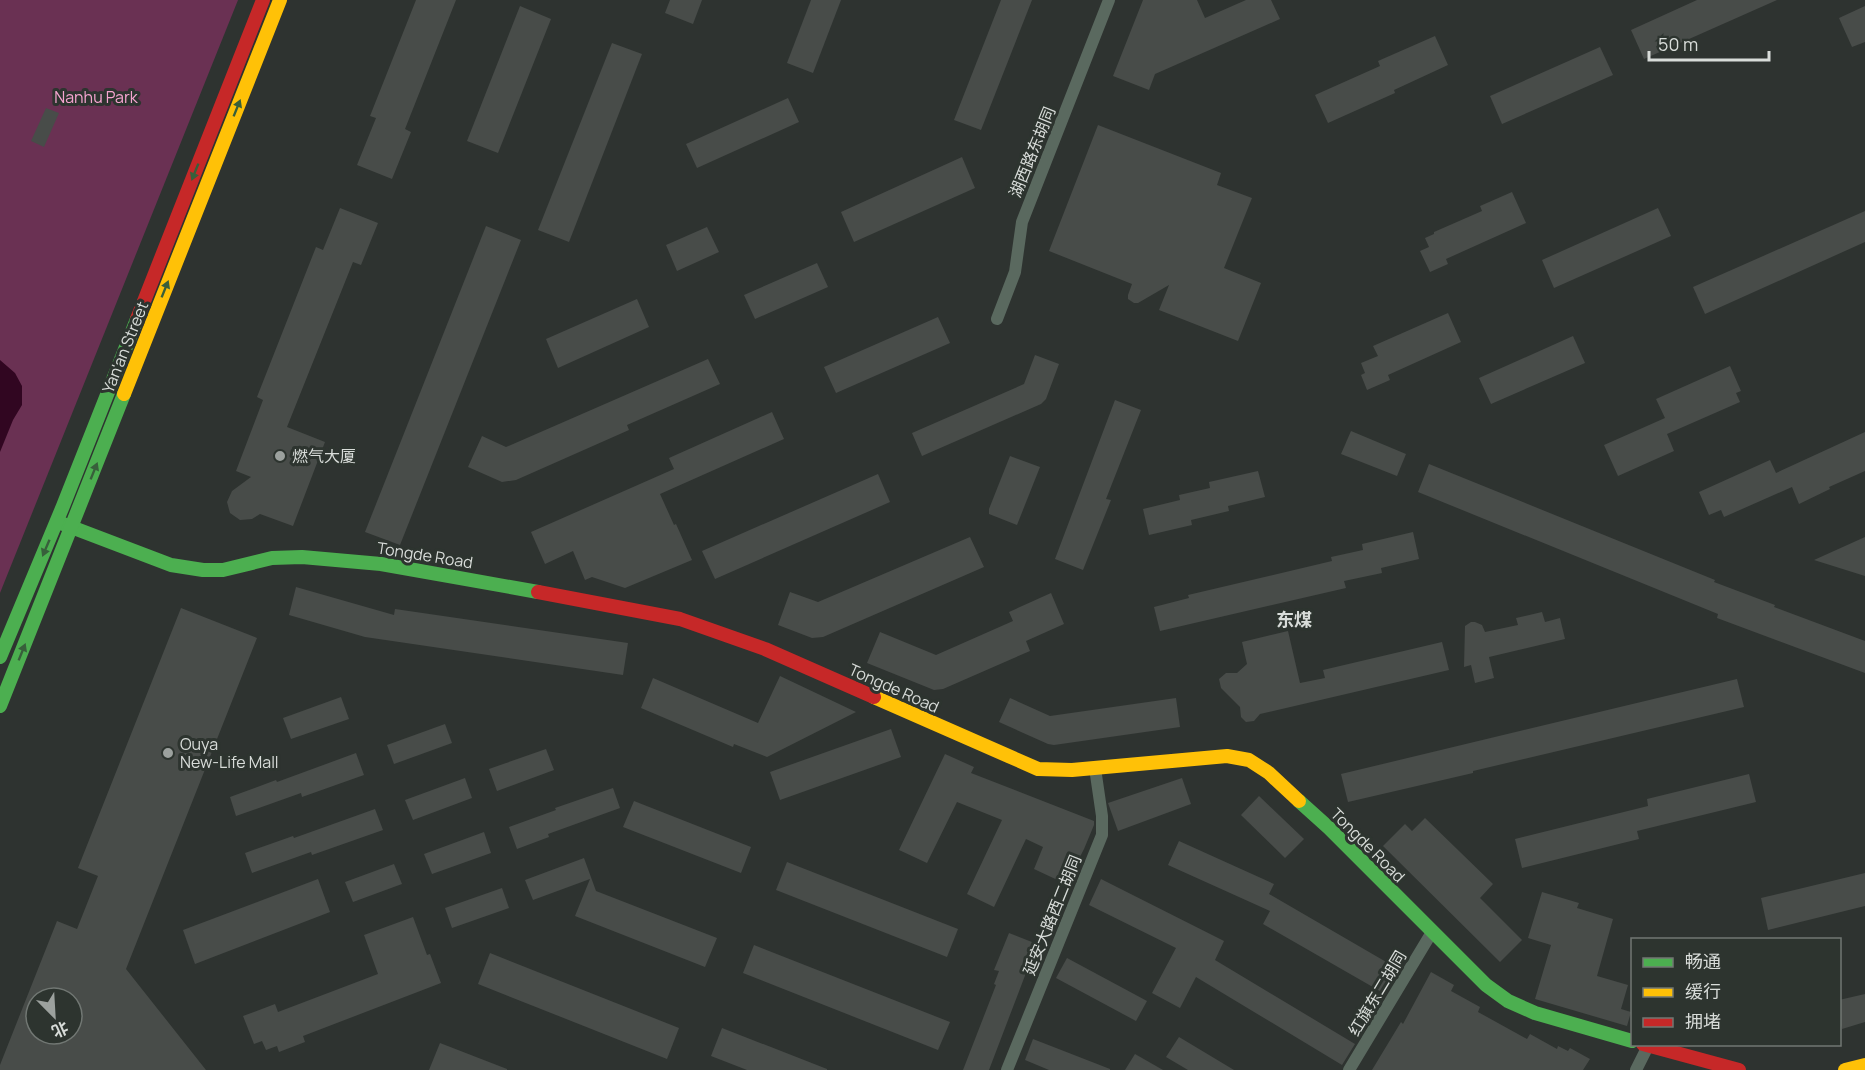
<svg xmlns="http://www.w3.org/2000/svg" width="1865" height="1070" font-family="Manrope,'Noto Sans SC',sans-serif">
  <rect width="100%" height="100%" fill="#2e3330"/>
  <polygon fill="#6a3153" points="0,0 238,0 0,593"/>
  <polygon fill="#310621" points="0,360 15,373 22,386 22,405 13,420 0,452"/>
  <g fill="#484c49" fill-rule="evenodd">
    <polygon points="416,0 456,0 405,129 411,132 392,179 357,165 376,118 370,116"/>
    <polygon points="670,0 702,0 693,24 665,13"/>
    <polygon points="811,0 841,0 813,73 787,63"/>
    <polygon points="1001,0 1032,0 981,130 954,120"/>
    <polygon points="1143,0 1197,0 1205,18 1246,0 1271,0 1280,19 1155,74 1149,90 1113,76"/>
    <polygon points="1697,0 1777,0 1644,59 1631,30"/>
    <polygon points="520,6 551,19 498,153 467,141"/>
    <polygon points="1865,6 1865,42 1852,47 1839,18"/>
    <polygon points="1435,36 1448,65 1394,90 1395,93 1328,123 1315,95 1380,66 1378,61"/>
    <polygon points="612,43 642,54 569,242 538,230"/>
    <polygon points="1600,47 1613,75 1502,124 1490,96"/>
    <polygon points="788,98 799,122 697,168 686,144"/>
    <polygon points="46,108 59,113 44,147 31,141"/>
    <polygon points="1098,125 1221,173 1217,185 1252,198 1224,268 1261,283 1238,341 1159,310 1169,285 1138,303 1134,303 1128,299 1128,295 1132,284 1049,251"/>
    <polygon points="962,157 975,188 854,242 841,212"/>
    <polygon points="1512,192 1526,223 1446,259 1448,264 1430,272 1420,251 1429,247 1425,238 1434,234 1434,232 1482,211 1480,206"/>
    <polygon points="340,208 378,223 361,265 353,262 287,427 325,442 293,526 260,514 252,519 240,520 230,513 227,502 232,491 251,477 236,471 263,400 257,397 316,247 323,250"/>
    <polygon points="1658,208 1671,236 1554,288 1542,260"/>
    <polygon points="1865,211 1865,242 1705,314 1693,287"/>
    <polygon points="486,226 521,240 400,545 365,532"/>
    <polygon points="707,227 719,252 677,271 666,245"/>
    <polygon points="817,263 828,287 755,319 744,295"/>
    <polygon points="637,299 649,327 558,368 546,339"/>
    <polygon points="1448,313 1461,342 1388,375 1390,380 1367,390 1361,375 1365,373 1361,363 1378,356 1373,346"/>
    <polygon points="938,317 950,343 836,393 824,367"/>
    <polygon points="1573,336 1585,363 1491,404 1479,378"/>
    <polygon points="1035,355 1059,364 1046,399 1041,404 922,456 912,433 1024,384"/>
    <polygon points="708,359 720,384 627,425 629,430 516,480 502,482 468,467 482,436 506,447"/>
    <polygon points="1730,366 1741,391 1736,393 1740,402 1667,434 1674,451 1618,476 1604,445 1665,418 1656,399"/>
    <polygon points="1115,400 1141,410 1106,499 1111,500 1083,570 1055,559"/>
    <polygon points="772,412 784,439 660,494 674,525 676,524 692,560 625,588 592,577 585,580 573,551 545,564 531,532 674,469 669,458"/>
    <polygon points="1351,431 1406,454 1397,476 1341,454"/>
    <polygon points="1865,432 1865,471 1829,487 1830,489 1799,504 1792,487 1724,517 1721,510 1709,515 1699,492 1770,460 1776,473"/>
    <polygon points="1010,456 1040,467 1017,525 989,514 989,509"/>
    <polygon points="1429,464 1715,580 1714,582 1775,605 1774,607 1865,641 1865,673 1717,618 1718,614 1418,492"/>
    <polygon points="1258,471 1265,497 1228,506 1229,511 1191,520 1192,525 1149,535 1143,509 1180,500 1179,495 1210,488 1209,482"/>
    <polygon points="878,474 890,502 715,579 702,551"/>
    <polygon points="1413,532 1419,559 1381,568 1382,573 1344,581 1346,588 1160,631 1154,607 1189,598 1188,595 1332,561 1331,557 1363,550 1362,544"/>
    <polygon points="970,537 984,567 823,637 812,638 778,625 790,592 818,602"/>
    <polygon points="1865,537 1865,576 1814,560"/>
    <polygon points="296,587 394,615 395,609 628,643 623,675 365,637 289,615"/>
    <polygon points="1051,593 1064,624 1026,641 1030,651 943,689 934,690 867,663 880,632 936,655 1013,621 1009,612"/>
    <path d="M181,608L257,638L126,969L206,1070H0V1065L57,921L77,929L98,876L78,868ZM36,998H72V1034H36Z"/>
    <polygon points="1542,612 1545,622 1560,618 1565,639 1489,657 1494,678 1475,683 1471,665 1464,667 1465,626 1471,622 1475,622 1482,625 1485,632 1518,625 1516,618"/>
    <polygon points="1288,631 1300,683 1325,678 1323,670 1442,642 1449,670 1260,714 1254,721 1246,722 1241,717 1240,707 1221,688 1219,679 1226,673 1237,673 1247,664 1242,642"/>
    <polygon points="780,676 856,712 767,757 734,744 733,747 641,708 653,678 758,723"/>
    <polygon points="1737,679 1744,707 1473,771 1473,773 1348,802 1341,774"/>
    <polygon points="341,697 349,719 291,739 283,718"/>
    <polygon points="1010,698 1050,716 1176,698 1180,727 1054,745 1048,744 999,722"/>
    <polygon points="445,724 452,743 394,764 387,745"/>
    <polygon points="891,729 901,757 780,800 770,772"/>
    <polygon points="546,749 554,770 497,791 489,769"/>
    <polygon points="356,753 364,775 302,797 301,793 236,816 230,797 276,780 277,782"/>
    <polygon points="945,754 974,767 971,773 1094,821 1094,825 1084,849 1066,884 1034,869 1043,847 1026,839 994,907 967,894 1002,820 957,802 927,863 899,850"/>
    <polygon points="1749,774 1756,802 1637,831 1639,839 1522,868 1515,839 1648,806 1647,799"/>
    <polygon points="465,778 472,798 413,820 405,800"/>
    <polygon points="1182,778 1191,804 1118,831 1108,803"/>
    <polygon points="613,788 620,808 548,834 549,837 517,849 509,827 556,810 555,808"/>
    <polygon points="1259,796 1304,839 1285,858 1241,815"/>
    <polygon points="634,801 751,847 741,873 623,827"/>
    <polygon points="375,809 383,830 312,855 311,852 252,873 245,853 293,836 294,838"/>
    <polygon points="1425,818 1493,884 1480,898 1522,940 1500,962 1383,846 1405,824 1412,831"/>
    <polygon points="484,832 491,853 432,874 424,854"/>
    <polygon points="1179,841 1274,884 1269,894 1400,970 1385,994 1263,924 1270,911 1168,865"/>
    <polygon points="584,858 596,891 717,938 705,967 575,916 590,879 533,900 525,880"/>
    <polygon points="787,862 958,929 947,957 776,890"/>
    <polygon points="394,864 402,884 353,902 345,882"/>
    <polygon points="1865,873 1865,906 1768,930 1761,898"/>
    <polygon points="318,879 330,912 195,964 183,930"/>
    <polygon points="1101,879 1224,941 1215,960 1355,1044 1342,1065 1196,977 1180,1008 1152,993 1176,948 1089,905"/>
    <polygon points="502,888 509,908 452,928 445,908"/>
    <polygon points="1542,892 1579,903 1577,908 1613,919 1597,976 1628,985 1621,1009 1631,1012 1627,1026 1535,999 1551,945 1528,938"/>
    <polygon points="413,917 427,955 430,954 441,983 303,1036 305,1042 279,1052 277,1046 266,1050 262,1041 254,1044 243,1016 275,1004 278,1012 378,974 364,935"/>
    <polygon points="1009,933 1037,944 989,1070 963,1070 996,985 994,984 999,971 994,970"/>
    <polygon points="754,945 950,1022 938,1050 743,973"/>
    <polygon points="490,953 679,1028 667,1059 478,984"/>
    <polygon points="1067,958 1147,1001 1136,1021 1056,978"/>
    <polygon points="1431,972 1454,985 1451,991 1480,1007 1478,1012 1527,1039 1530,1034 1557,1049 1558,1046 1568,1051 1570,1048 1590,1059 1583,1070 1372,1070 1401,1022 1403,1024"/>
    <polygon points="1865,994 1865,1022 1842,1029 1839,1017 1839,1000"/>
    <polygon points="722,1028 827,1069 827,1070 747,1070 711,1056"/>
    <polygon points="1179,1037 1234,1070 1188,1070 1166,1057"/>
    <polygon points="1033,1039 1110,1069 1110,1070 1049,1070 1025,1060"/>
    <polygon points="440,1043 507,1069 507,1070 429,1070"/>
    <polygon points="1135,1054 1163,1070 1125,1070"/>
  </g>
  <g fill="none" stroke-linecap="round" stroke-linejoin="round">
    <g stroke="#5a695f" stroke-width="12">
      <polyline points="997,319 1015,272 1022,222 1109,0"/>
      <polyline points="1007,1070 1102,835 1102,816 1095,768"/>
      <polyline points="1349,1070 1432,932"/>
      <polyline points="1636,1070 1648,1046"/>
    </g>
    <g stroke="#4caf50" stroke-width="14">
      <polyline points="58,522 171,565 203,570 223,570 272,558 302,557 381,564 538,592"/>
      <polyline points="0,657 63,506 137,319"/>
      <polyline points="0,706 124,394"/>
      <polyline points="1299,801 1329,828 1486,985 1508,1001 1535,1013 1632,1041"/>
    </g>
    <g stroke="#ffc107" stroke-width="14">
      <polyline points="124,394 280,0"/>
      <polyline points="874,697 1038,769 1072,770 1227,756 1249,760 1269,773 1299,801"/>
      <polyline points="1845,1070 1865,1065"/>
    </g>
    <g stroke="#c62828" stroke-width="14">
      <polyline points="137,319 263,0"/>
      <polyline points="538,592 680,619 765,649 874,697"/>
      <polyline points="1643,1044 1739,1070"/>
    </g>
  </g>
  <defs><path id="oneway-solid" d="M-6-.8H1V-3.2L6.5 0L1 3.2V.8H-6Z" transform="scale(1.5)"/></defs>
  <g fill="#385f3b">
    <use href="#oneway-solid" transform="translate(237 108) rotate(-68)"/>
    <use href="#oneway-solid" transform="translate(195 172) rotate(112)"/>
    <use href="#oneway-solid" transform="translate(165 289) rotate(-68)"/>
    <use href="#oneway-solid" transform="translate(94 471) rotate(-68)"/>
    <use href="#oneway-solid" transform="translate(46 548) rotate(113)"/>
    <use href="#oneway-solid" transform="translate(22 652) rotate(-68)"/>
  </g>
  <g fill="#9ca19e" stroke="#2d342f" stroke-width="2">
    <circle cx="280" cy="456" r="6"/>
    <circle cx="168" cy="753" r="6"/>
  </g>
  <g text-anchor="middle" stroke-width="6" stroke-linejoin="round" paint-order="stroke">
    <g font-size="16" fill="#f6a4d0" stroke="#2d342f">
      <text x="96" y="103">Nanhu Park</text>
    </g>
    <g font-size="16" fill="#d8dcd9" stroke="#2d342f">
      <text transform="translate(1032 152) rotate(-68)" y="6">湖西路东胡同</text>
      <text transform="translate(125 347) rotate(-68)" y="6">Yan'an Street</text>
      <text transform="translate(425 555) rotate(9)" y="6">Tongde Road</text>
      <text transform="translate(894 688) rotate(24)" y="6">Tongde Road</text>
      <text transform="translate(1368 845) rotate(45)" y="6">Tongde Road</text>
      <text transform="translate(1052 915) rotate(-68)" y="6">延安大路西二胡同</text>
      <text transform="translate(1377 993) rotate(-59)" y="6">红旗东二胡同</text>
    </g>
    <g font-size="16" fill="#d8dcd9" stroke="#2d342f" text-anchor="start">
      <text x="292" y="462">燃气大厦</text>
      <text x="180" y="750">Ouya<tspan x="180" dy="18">New-Life Mall</tspan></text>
    </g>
    <g font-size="18" font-weight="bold" fill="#d8dcd9" stroke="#2d342f">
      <text x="1294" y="626">东煤</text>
    </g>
  </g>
  <rect x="1631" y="938" width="210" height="108" fill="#2d342f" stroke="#717773" stroke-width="1.5"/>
  <rect x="1643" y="958" width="30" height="9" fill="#4caf50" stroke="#717773" stroke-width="1.5"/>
  <text x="1685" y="968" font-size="18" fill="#d8dcd9">畅通</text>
  <rect x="1643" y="988" width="30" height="9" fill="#ffc107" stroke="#717773" stroke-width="1.5"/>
  <text x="1685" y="998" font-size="18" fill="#d8dcd9">缓行</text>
  <rect x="1643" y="1018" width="30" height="9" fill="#c62828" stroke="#717773" stroke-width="1.5"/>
  <text x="1685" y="1028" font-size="18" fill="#d8dcd9">拥堵</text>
  <g transform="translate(54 1016) rotate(156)"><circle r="28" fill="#2d342f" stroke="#717773" stroke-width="1.5"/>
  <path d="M0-4.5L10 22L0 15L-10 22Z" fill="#9ca19e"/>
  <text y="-9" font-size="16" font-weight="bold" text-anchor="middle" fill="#d8dcd9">北</text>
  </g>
  <path d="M1649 51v9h120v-9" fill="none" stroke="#d8dcd9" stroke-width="3"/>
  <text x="1658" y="51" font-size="18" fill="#d8dcd9" stroke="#2d342f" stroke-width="4.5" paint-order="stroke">50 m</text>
</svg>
